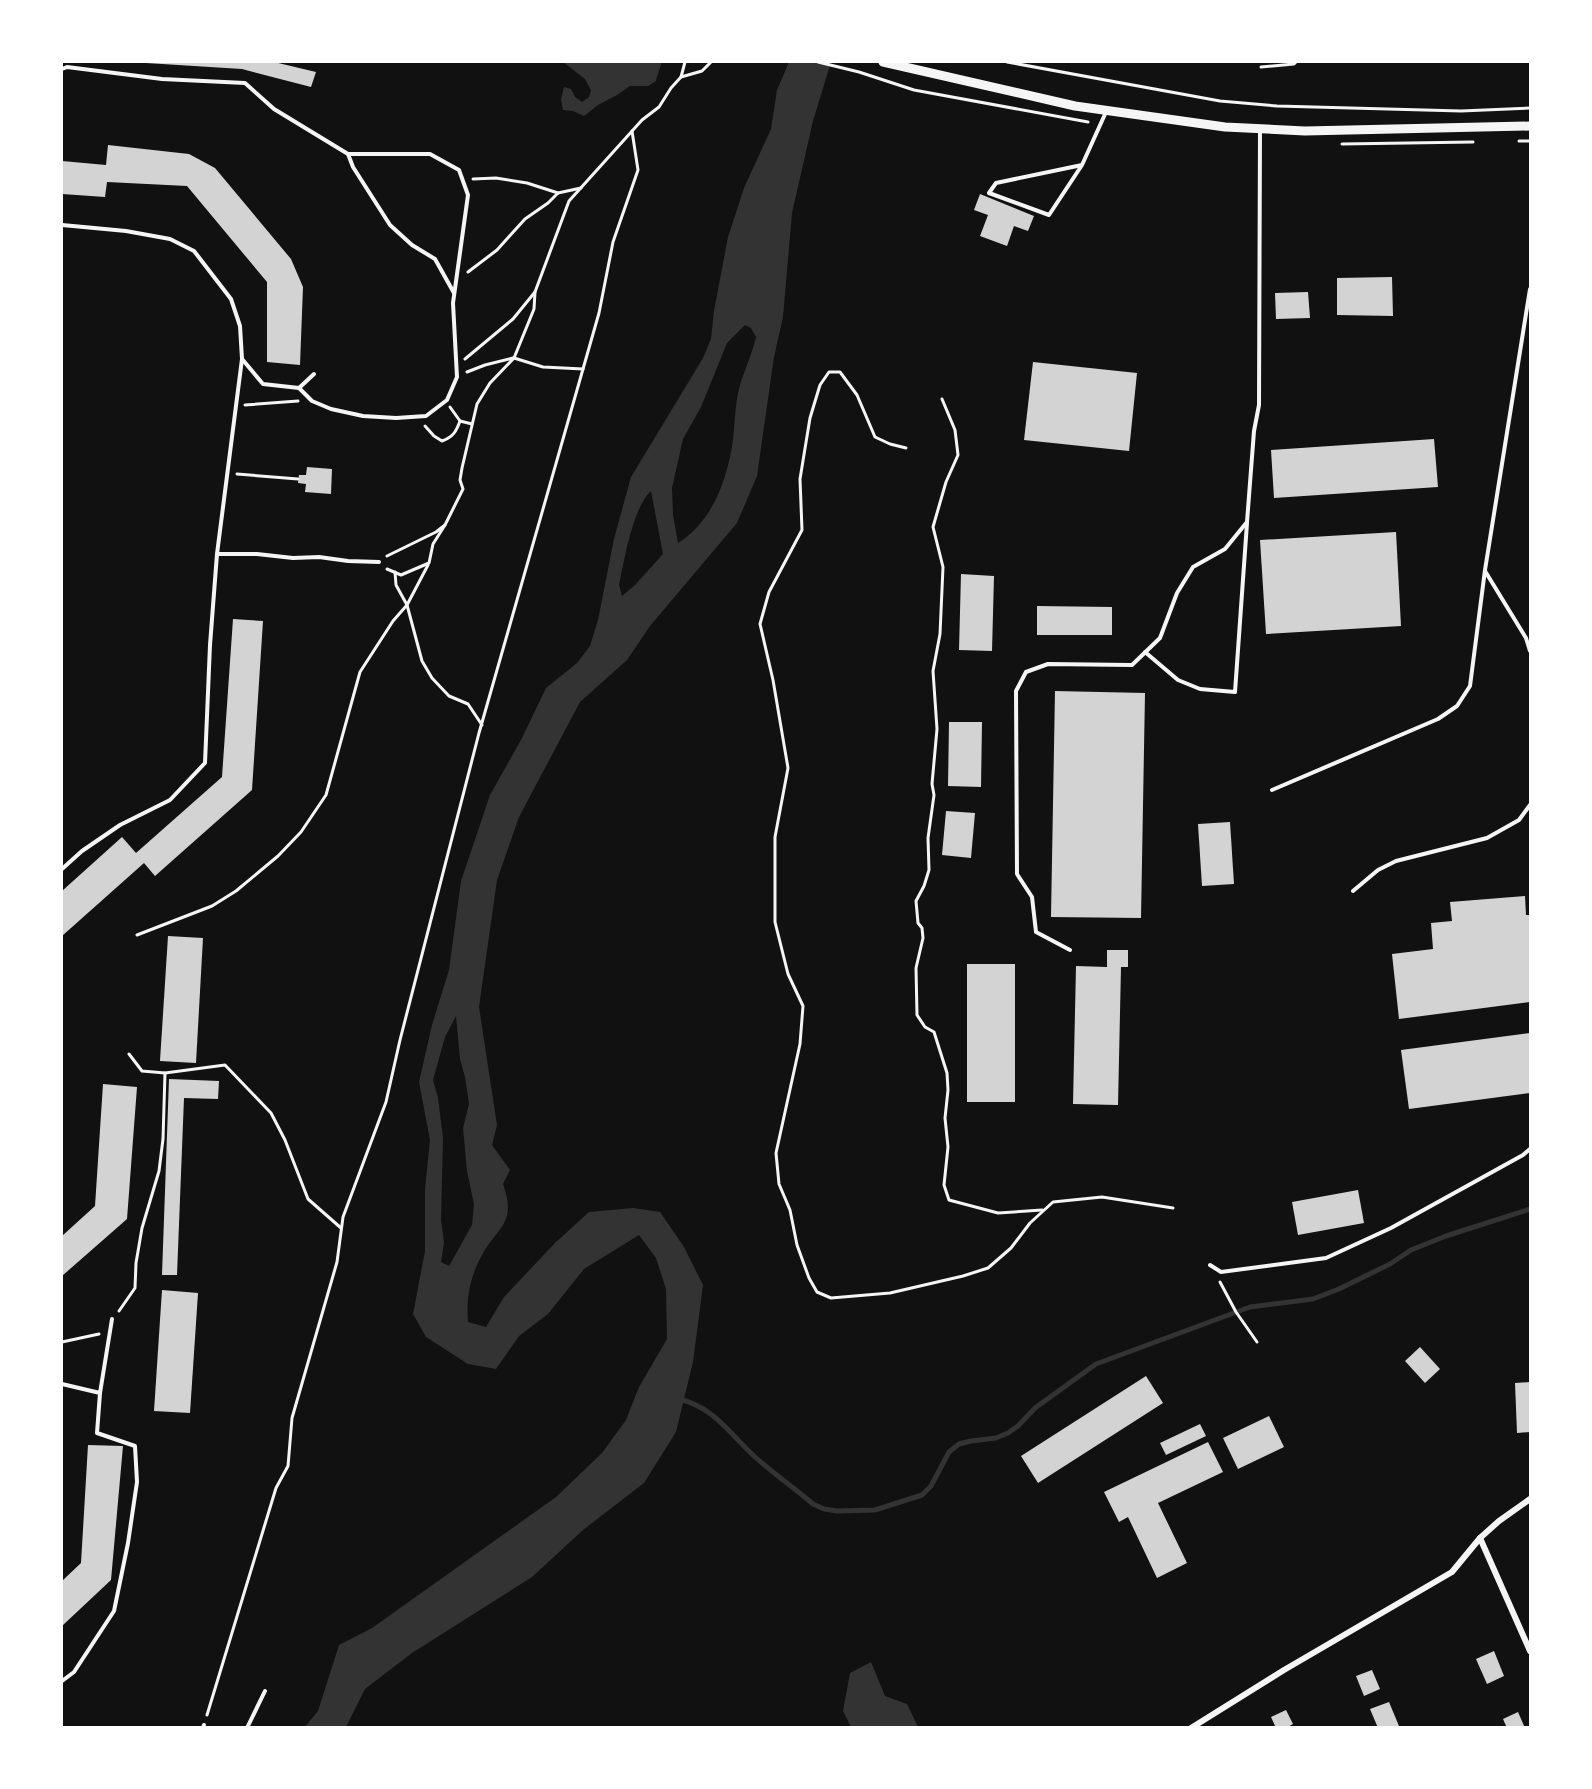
<svg xmlns="http://www.w3.org/2000/svg" width="1592" height="1789" font-family="'Nunito Sans',sans-serif">
  <rect width="100%" height="100%" fill="#111"/>
  <g fill="#333" fill-rule="evenodd">
    <path d="M563,62H661C661,68 657,74 656,81L648,86H630L617,95L598,105L584,116L573,111L563,110L561,99L564,87L571,89L575,97L582,102L589,97L591,90L585,79Z"/>
    <path d="M789,62H831L813,121L792,213L783,317L774,357L757,476L737,523L650,626L627,660L580,702L519,817L497,880L479,1007L497,1125L492,1145L510,1170L503,1184C517,1224 498,1226 482,1255C470,1277 466,1298 468,1322L486,1327L504,1297L555,1243L589,1212L633,1208L660,1212L684,1247L703,1285L693,1362L676,1432L644,1483L583,1530L532,1577L412,1653L365,1689L346,1727L304,1728L318,1711L339,1645L372,1628L556,1497L602,1453L626,1420L639,1387L667,1339L666,1289L656,1258L639,1235L584,1269L548,1314L519,1336L496,1369L468,1364L426,1337L413,1314L425,1251V1189L430,1140L419,1082L432,1025L449,970L461,881L490,795L521,740L546,688L577,663L590,646L598,620L614,539L631,477L703,358L711,339L714,311L728,237L744,188L771,129L777,90ZM745,325L751,328L756,337C752,354 745,369 740,385C735,403 735,422 733,440C727,480 713,521 678,543L673,515L672,488L683,439L701,407L727,343ZM651,491L663,554L635,585L622,596L619,585C624,561 633,507 651,491ZM456,1016L460,1059L465,1077L469,1104L463,1128L467,1171L474,1204L472,1225L449,1266L441,1262L444,1242L441,1220L443,1138L438,1098L433,1080L445,1037Z"/>
    <polygon points="871,1662 885,1696 907,1704 918,1727 851,1727 843,1711 850,1673"/>
  </g>
  <g fill="none" stroke-linecap="round" stroke-linejoin="round">
    <path stroke="#333" stroke-width="5" d="M678,1399C713,1406 730,1434 755,1457C773,1473 794,1488 813,1504L824,1509L837,1511L875,1510L922,1495L931,1486L949,1452L959,1444L971,1441L996,1438L1008,1433L1018,1426L1035,1408L1096,1364L1250,1307L1313,1299L1339,1289L1390,1264L1411,1250L1446,1236L1530,1209"/>
  </g>
  <g fill="#d3d3d3">
    <polygon points="146,62 274,62 316,72 311,87 242,69 146,63"/>
    <polygon points="108,145 189,154 215,168 291,259 303,287 300,365 267,362 267,282 187,186 107,182 105,197 62,194 62,161 106,165"/>
    <polygon points="980,194 1034,216 1028,231 1014,226 1007,246 980,236 988,215 974,210"/>
    <polygon points="1392,277 1393,316 1337,315 1337,278"/>
    <polygon points="1308,292 1310,318 1276,319 1275,293"/>
    <polygon points="1033,362 1137,373 1129,451 1024,440"/>
    <polygon points="1434,439 1438,487 1274,498 1271,450"/>
    <polygon points="307,467 332,469 331,494 305,492 306,484 298,483 299,475 306,475"/>
    <polygon points="1396,532 1401,626 1266,634 1260,540"/>
    <polygon points="961,574 994,576 992,651 959,650"/>
    <polygon points="1037,606 1112,607 1112,635 1037,635"/>
    <polygon points="233,619 263,621 252,790 155,876 144,863 62,936 62,891 122,837 136,853 222,777"/>
    <polygon points="1055,691 1145,693 1141,918 1051,917"/>
    <polygon points="949,722 982,722 981,787 948,786"/>
    <polygon points="946,811 975,813 971,858 942,855"/>
    <polygon points="1230,822 1234,884 1202,886 1198,824"/>
    <polygon points="1525,896 1526,915 1530,915 1530,948 1529,948 1530,1002 1399,1019 1392,954 1433,949 1431,923 1452,921 1450,902"/>
    <polygon points="168,936 203,938 196,1063 160,1061"/>
    <polygon points="1107,950 1128,950 1128,967 1121,967 1118,1105 1073,1104 1076,966 1107,967"/>
    <rect x="967" y="964" width="48" height="138"/>
    <polygon points="1530,1033 1530,1093 1409,1109 1401,1050"/>
    <polygon points="169,1079 219,1081 218,1099 184,1098 177,1275 162,1275"/>
    <polygon points="103,1084 137,1087 127,1219 62,1276 62,1236 95,1206"/>
    <polygon points="1358,1190 1364,1223 1298,1235 1292,1202"/>
    <polygon points="162,1290 198,1293 190,1413 154,1411"/>
    <polygon points="1420,1347 1440,1369 1425,1383 1405,1361"/>
    <polygon points="1146,1376 1163,1403 1038,1483 1021,1456"/>
    <polygon points="1530,1382 1530,1432 1517,1433 1515,1383"/>
    <polygon points="1269,1416 1284,1447 1238,1469 1223,1438"/>
    <polygon points="1200,1424 1206,1436 1166,1455 1160,1443"/>
    <polygon points="1208,1442 1223,1472 1158,1503 1187,1563 1157,1578 1128,1517 1119,1522 1104,1492"/>
    <polygon points="88,1445 123,1446 111,1580 62,1626 62,1581 81,1563"/>
    <polygon points="1494,1651 1504,1676 1487,1684 1476,1659"/>
    <polygon points="1372,1670 1380,1689 1364,1696 1356,1676"/>
    <polygon points="1389,1702 1399,1726 1378,1728 1370,1709"/>
    <polygon points="1286,1710 1293,1724 1286,1728 1276,1728 1271,1717"/>
    <polygon points="1518,1712 1525,1728 1507,1728 1503,1719"/>
  </g>
  <g fill="none" stroke-linecap="round" stroke-linejoin="round">
    <g stroke="#f5f5f5" stroke-width="3">
      <polyline points="818,62 859,72 914,90 1088,122"/>
      <polyline points="1007,62 1220,101 1277,106 1461,111 1530,108"/>
      <polyline points="1261,67 1294,64 1296,62"/>
      <polyline points="681,77 685,62"/>
      <polyline points="1519,141 1530,141"/>
      <polyline points="1342,144 1473,142"/>
      <polyline points="473,179 496,178 527,183 558,193 581,188"/>
      <polyline points="468,272 497,250 525,219 548,203 558,193"/>
      <polyline points="465,359 513,319 535,292 569,201 642,120 659,107 671,88 681,77 702,71 711,62"/>
      <polyline points="583,369 599,313 613,242 638,170 632,131"/>
      <polyline points="467,372 485,365 513,358"/>
      <polyline points="942,399 955,430 958,455 946,482 933,527 943,567 940,634 933,671 937,729 932,784 934,795 928,838 929,870 924,886 916,901 918,923 922,928 923,938 916,968 917,1015 925,1027 934,1032 947,1073 948,1090 945,1118 948,1147 944,1185 949,1200 998,1213 1042,1210"/>
      <polyline points="245,405 298,401"/>
      <polyline points="450,407 460,421 472,424"/>
      <path d="M425,426L434,436L442,441C453,437 456,432 460,421"/>
      <polyline points="906,448 890,444 875,437 857,395 840,372 829,372 820,385 810,418 800,479 802,530 769,592 760,624 773,680 788,768 775,837 775,922 788,974 803,1006 800,1044 776,1153 779,1184 790,1210 797,1245 809,1278 817,1292 831,1298 890,1293 963,1276 988,1268 1011,1248 1030,1223 1053,1202 1102,1197 1173,1208"/>
      <polyline points="237,474 298,479"/>
      <polyline points="387,556 436,532 445,525 463,489 460,480 462,468 477,404 490,383 514,358"/>
      <polyline points="428,565 407,605 422,661 432,678 449,696 468,704 482,725"/>
      <polyline points="387,569 401,575 429,563 433,544 445,525"/>
      <polyline points="137,935 212,906 236,891 278,856 301,832 326,795 360,672 393,621 407,605 396,585 395,572"/>
      <polyline points="129,1054 142,1071 165,1073 225,1065 271,1113 285,1140 308,1199 341,1228"/>
      <polyline points="1220,1282 1236,1312 1257,1342"/>
      <polyline points="119,1311 135,1288 136,1263 142,1228 159,1171 163,1139 165,1073"/>
      <polyline points="62,1342 99,1334"/>
      <polyline points="207,1715 276,1488 288,1466 292,1418 337,1262 343,1217 386,1102 400,1040 479,733 583,369 543,367 514,358 534,309 535,292"/>
    </g>
    <g stroke="#f5f5f5" stroke-width="4">
      <polyline points="62,69 67,67 162,79 245,83 274,109 348,154 430,154 459,170 468,195 453,303 457,377 447,400 426,416 396,418 363,416 331,409 312,401 299,388"/>
      <polyline points="348,154 353,167 390,225 412,245 435,259 454,293"/>
      <polyline points="1082,165 1049,215 989,193 996,183 1082,165 1106,112"/>
      <polyline points="62,225 126,231 170,239 194,251 231,299 240,326 242,359 263,384 299,388 314,374"/>
      <polyline points="217,554 257,554 293,558 319,557 348,561 379,562"/>
      <polyline points="1485,571 1526,638 1530,651"/>
      <polyline points="1145,652 1178,680 1200,689 1235,692 1247,523"/>
      <polyline points="1272,790 1438,719 1457,706 1470,686 1485,570 1530,289"/>
      <polyline points="62,869 82,851 120,825 170,800 205,763 210,645 217,554 242,359"/>
      <polyline points="1353,891 1378,870 1396,861 1487,838 1519,820 1530,805"/>
      <polyline points="1070,950 1036,932 1032,897 1017,874 1016,691 1026,672 1048,664 1132,665 1160,638 1177,593 1193,567 1225,549 1247,522 1254,431 1259,405 1260,129"/>
      <polyline points="1210,1265 1221,1272 1326,1258 1391,1228 1523,1155 1530,1149"/>
      <polyline points="62,1384 100,1393 112,1319"/>
      <polyline points="62,1681 74,1672 114,1611 128,1543 137,1482 135,1446 97,1433 100,1393"/>
      <polyline points="203,1728 204,1725"/>
      <polyline points="247,1728 265,1691"/>
    </g>
    <g stroke="#f5f5f5" stroke-width="6">
      <polyline points="1480,1538 1530,1651"/>
      <polyline points="1191,1728 1284,1670 1452,1572 1480,1538 1499,1521 1530,1499"/>
    </g>
    <polyline stroke="#f5f5f5" stroke-width="9" points="883,62 1075,106 1225,127 1305,131 1530,126"/>
  </g>
  <rect width="1592" height="1789" fill="none" stroke="#ffffff" stroke-width="126"/>
</svg>
